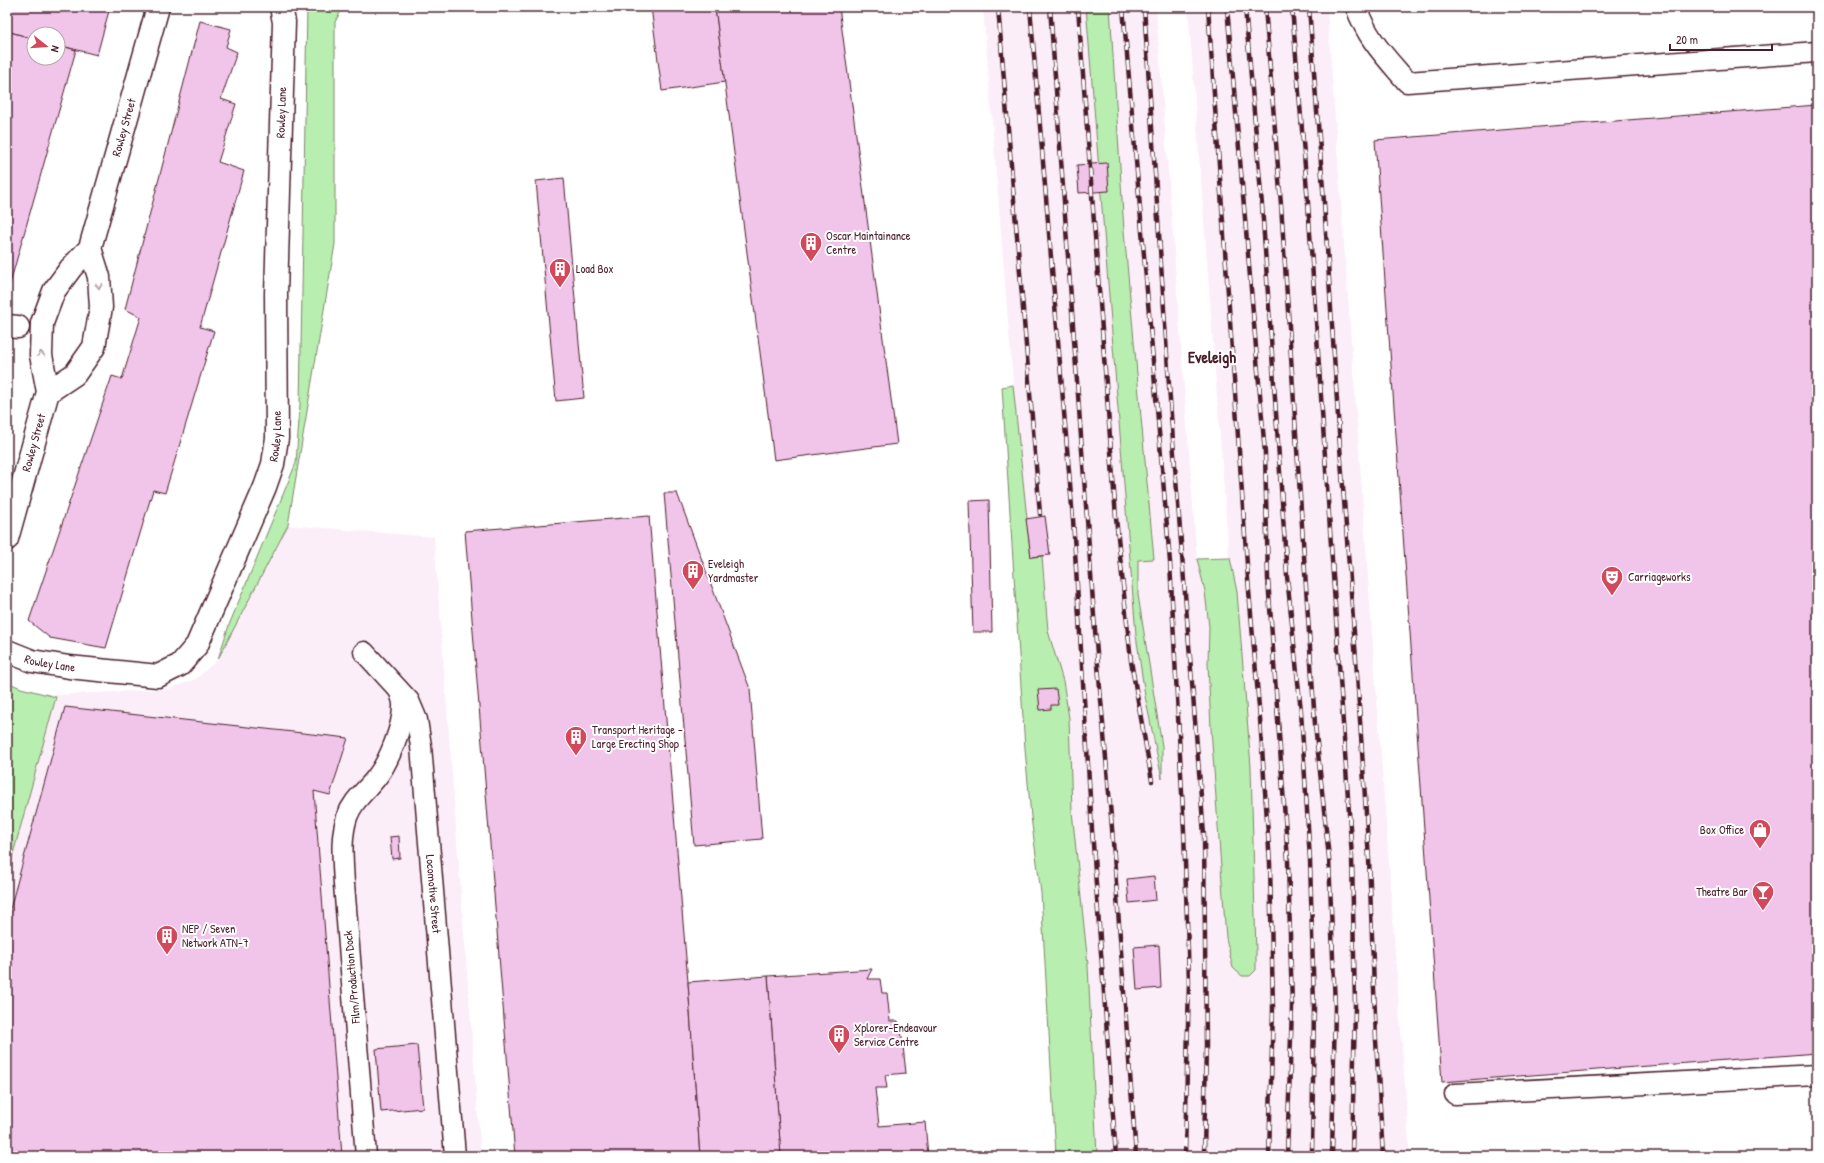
<svg xmlns="http://www.w3.org/2000/svg" width="1824" height="1163" font-family="'Patrick Hand',sans-serif">
  <rect width="100%" height="100%" fill="#fff"/>
  <filter id="ink" filterUnits="userSpaceOnUse"><feTurbulence type="fractalNoise" baseFrequency=".025" numOctaves="2"/><feDisplacementMap in="SourceGraphic" scale="8" xChannelSelector="R" yChannelSelector="G"/><feConvolveMatrix kernelMatrix="1 2 1 2 8 2 1 2 1" color-interpolation-filters="sRGB"/></filter>
  <g filter="url(#ink)">
    <g fill="#fbeef9">
      <polygon points="983,7 1156,7 1197,559 1205,591 1209,627 1208,664 1211,728 1226,938 1233,968 1242,976 1250,976 1252,833 1251,767 1237,592 1229,558 1188,7 1327,7 1410,1156 1097,1156 1088,965 1072,811 1069,718 1063,681 1048,631 1042,556 1031,557 1026,519 1011,358"/>
      <polygon points="288,525 434,537 481,1156 7,1156 7,694 57,695 168,689 196,679 218,659"/>
    </g>
    <g fill="#b8eeaf" stroke="#81866d">
      <polygon points="307,7 341,7 341,11 335,22 335,244 288,525 218,659 229,625 296,463 300,405"/>
      <polygon points="1086,7 1110,7 1124,231 1154,559 1138,560 1138,595 1162,746 1162,779 1145,696 1136,635"/>
      <polygon points="1013,385 1031,557 1042,556 1048,631 1063,681 1069,718 1072,811 1088,965 1097,1156 1056,1156 1041,893 1031,817 1025,749 1002,387"/>
      <polygon points="1230,558 1237,592 1251,767 1256,953 1256,970 1250,976 1242,976 1233,968 1226,938 1211,728 1208,664 1209,627 1205,591 1197,559"/>
      <polygon points="7,682 21,688 56,697 7,876"/>
    </g>
    <g fill="#f1c5ea" stroke="#4a1f2b">
      <polygon points="7,7 110,7 97,55 58,45 58,34 34,34 34,39 7,31"/>
      <polygon points="651,7 715,7 725,82 662,91"/>
      <polygon points="715,7 839,7 897,444 774,460"/>
      <polygon points="200,21 231,29 226,47 237,52 221,99 236,104 218,162 244,171 200,327 214,331 165,493 153,490 106,648 50,638 29,621 112,376 122,379 141,317 125,309"/>
      <polygon points="10,32 34,39 34,58 58,58 58,45 76,50 7,294 7,43"/>
      <polygon points="1817,105 1817,1053 1442,1082 1375,140"/>
      <polygon points="1107,163 1109,191 1079,193 1077,165"/>
      <polygon points="564,178 584,398 556,401 536,181"/>
      <polygon points="664,493 677,493 750,689 762,839 694,845"/>
      <polygon points="989,500 992,632 973,632 969,501"/>
      <polygon points="649,516 688,982 700,1156 515,1156 465,531"/>
      <polygon points="1045,516 1050,555 1031,557 1026,519"/>
      <polygon points="1056,689 1058,705 1051,705 1051,709 1040,710 1038,690"/>
      <polygon points="65,707 348,738 330,795 314,791 342,1156 7,1156 7,920"/>
      <polygon points="399,836 400,858 392,859 390,837"/>
      <polygon points="1154,876 1156,900 1129,903 1127,879"/>
      <polygon points="1159,945 1161,988 1137,990 1134,947"/>
      <polygon points="872,969 867,979 880,979 882,993 887,993 890,1021 898,1021 902,1037 906,1073 885,1075 887,1088 875,1088 879,1126 925,1122 928,1156 781,1156 768,976"/>
      <polygon points="768,976 781,1156 700,1156 688,982"/>
      <polygon points="417,1045 423,1108 381,1112 376,1049"/>
    </g>
    <g fill="none" stroke-linecap="round" stroke-linejoin="round">
      <g stroke="#4a1f2b" stroke-width="23">
        <g id="lane">
          <path d="M1356,7C1368,40 1385,56 1407,82L1817,52"/>
          <path id="s1" d="M364,652L409,701L417,720L421,746L455,1156"/>
          <polyline points="1455,1094 1817,1075"/>
          <path d="M366,1156L344,884C343,861 340,839 347,817C353,800 366,791 376,778C389,762 404,724 403,704C403,700 401,696 400,692"/>
        </g>
      </g>
      <g stroke="#4a1f2b" stroke-width="25">
        <g id="street">
          <polyline points="7,326 18,327"/>
          <polyline points="48,392 75,374 94,347 101,307 99,277 90,248"/>
          <path id="s2" d="M7,539L48,392L41,355L42,323L54,291L71,268L90,248L158,7"/>
          <path id="s3" d="M7,651L32,661L69,667L158,676L180,665L197,645L265,487L273,464L277,438L276,294L284,22L281,7"/>
        </g>
      </g>
      <use href="#lane" stroke="#fff" stroke-width="20"/>
      <use href="#street" stroke="#fff" stroke-width="22"/>
      <g stroke="#4a1f2b" stroke-width="4.5">
        <g id="rail">
          <polyline points="998,7 1040,514"/>
          <polyline points="1030,7 1073,519 1092,830 1116,1156"/>
          <polyline points="1050,7 1095,630 1112,828 1136,1156"/>
          <polyline points="1078,7 1116,518 1131,661 1152,781"/>
          <polyline points="1123,7 1170,562 1184,831 1189,981 1185,1156"/>
          <polyline points="1144,7 1171,415 1204,835 1206,1044 1204,1156"/>
          <polyline points="1208,7 1248,579 1260,719 1270,863 1273,1008 1269,1156"/>
          <polyline points="1227,7 1265,453 1268,579 1288,861 1292,1007 1287,1156"/>
          <polyline points="1245,7 1262,205 1287,576 1301,711 1310,860 1314,1006 1312,1156"/>
          <polyline points="1265,7 1281,204 1315,724 1329,858 1335,1007 1332,1156"/>
          <polyline points="1292,7 1308,203 1352,857 1355,1006 1352,1156"/>
          <polyline points="1309,7 1324,202 1340,447 1356,659 1369,859 1376,1040 1383,1156"/>
        </g>
      </g>
      <use href="#rail" stroke="#fff" stroke-width="3" stroke-dasharray="9" stroke-linecap="butt"/>
    </g>
    <defs><path id="oneway-chevron" d="M-2-3.5L2.5 0L-2 3.5" fill="none" stroke-width="1.6" stroke-linecap="round" stroke-linejoin="round"/></defs>
    <g stroke="#ae9aa0">
      <use href="#oneway-chevron" transform="translate(99 286) rotate(86)"/>
      <use href="#oneway-chevron" transform="translate(41 354) rotate(-94)"/>
    </g>
  </g>
  <defs>
    <g id="building-pin" transform="scale(1.15)"><path d="M0 17L-7.5 6A9.5 9.5 0 1 1 7.5 6Z" fill="#d1495b" stroke="#fff"/><path d="M-4-6H4V6H1V3H-1V6H-4ZM-2.5-4.3h1.7v1.8h-1.7ZM.8-4.3h1.7v1.8H.8ZM-2.5-1h1.7V.8h-1.7ZM.8-1h1.7V.8H.8Z" fill="#fff"/></g>
    <g id="theatre-pin" transform="scale(1.15)"><path d="M0 17L-7.5 6A9.5 9.5 0 1 1 7.5 6Z" fill="#d1495b" stroke="#fff"/><path d="M-5-5.5Q0-4 5-5.5V0Q5 5 0 6Q-5 5-5 0ZM-3.3-2.5H-1v1.5H-3.3ZM1-2.5H3.3v1.5H1ZM-2.8 1Q0 5.5 2.8 1Z" fill="#fff"/></g>
    <g id="shop-pin" transform="scale(1.15)"><path d="M0 17L-7.5 6A9.5 9.5 0 1 1 7.5 6Z" fill="#d1495b" stroke="#fff"/><path d="M-5-2.5h2.3a2.7 3.5 0 0 1 5.4 0H5L5.5 6h-11ZM-1.5-2.5h3a1.5 2.3 0 0 0-3 0Z" fill="#fff"/></g>
    <g id="bar-pin" transform="scale(1.15)"><path d="M0 17L-7.5 6A9.5 9.5 0 1 1 7.5 6Z" fill="#d1495b" stroke="#fff"/><path d="M-6-5H6L.8 .8V4.5H3.5V6h-7V4.5H-.8V.8Z" fill="#fff"/></g>
  </defs>
  <g fill-rule="evenodd">
    <use href="#building-pin" x="811" y="243"/>
    <use href="#building-pin" x="560" y="269"/>
    <use href="#building-pin" x="693" y="571"/>
    <use href="#theatre-pin" x="1612" y="577"/>
    <use href="#building-pin" x="576" y="737"/>
    <use href="#shop-pin" x="1760" y="830"/>
    <use href="#bar-pin" x="1763" y="892"/>
    <use href="#building-pin" x="167" y="936"/>
    <use href="#building-pin" x="839" y="1035"/>
  </g>
  <g text-anchor="middle" stroke-width="4" stroke-linejoin="round" paint-order="stroke">
    <g font-size="12" fill="#4a1f2b" stroke="#fff">
      <text dy="4" stroke="none"><textPath href="#s3" startOffset="753">Rowley Lane</textPath></text>
      <text dy="4" stroke="none"><textPath href="#s2" startOffset="438">Rowley Street</textPath></text>
      <text dy="4" stroke="none"><textPath href="#s3" startOffset="429">Rowley Lane</textPath></text>
      <text dy="4" stroke="none"><textPath href="#s2" startOffset="100">Rowley Street</textPath></text>
      <text dy="4" stroke="none"><textPath href="#s3" startOffset="45">Rowley Lane</textPath></text>
      <text dy="4" stroke="none"><textPath href="#s1" startOffset="262">Locomotive Street</textPath></text>
      <text transform="translate(352 977) rotate(-95)" y="4">Film/Production Dock</text>
    </g>
    <g font-size="12" fill="#4a1f2b" stroke="#fff" text-anchor="start">
      <text x="826" y="240">Oscar Maintainance<tspan x="826" dy="14">Centre</tspan></text>
      <text x="576" y="273">Load Box</text>
      <text x="708" y="568">Eveleigh<tspan x="708" dy="14">Yardmaster</tspan></text>
      <text x="1628" y="581">Carriageworks</text>
      <text x="592" y="734">Transport Heritage –<tspan x="592" dy="14">Large Erecting Shop</tspan></text>
      <text x="1744" y="834" text-anchor="end">Box Office</text>
      <text x="1748" y="896" text-anchor="end">Theatre Bar</text>
      <text x="182" y="933">NEP / Seven<tspan x="182" dy="14">Network ATN-7</tspan></text>
      <text x="854" y="1032">Xplorer-Endeavour<tspan x="854" dy="14">Service Centre</tspan></text>
    </g>
    <g font-size="16" font-weight="bold" fill="#4a1f2b" stroke="#fff">
      <text x="1212" y="363">Eveleigh</text>
    </g>
  </g>
  <rect width="1824" height="1163" fill="none" stroke="#fff" stroke-width="24"/>
  <rect x="12" y="12" width="1800" height="1139" fill="none" stroke="#4a1f2b" stroke-width="1.5" filter="url(#ink)"/>
  <g transform="translate(46 46) rotate(107)"><circle r="19" fill="#ffffff" stroke="#b7a5aa"/>
  <path d="M0-3L7 15L0 10L-7 15Z" fill="#d1495b"/>
  <text y="-6" font-size="11" font-weight="bold" text-anchor="middle" fill="#4a1f2b">N</text>
  </g>
  <path d="M1670 44v6h102v-6" fill="none" stroke="#4a1f2b" stroke-width="2"/>
  <text x="1676" y="44" font-size="12" fill="#4a1f2b" stroke="#ffffff" stroke-width="3" paint-order="stroke">20 m</text>
</svg>
